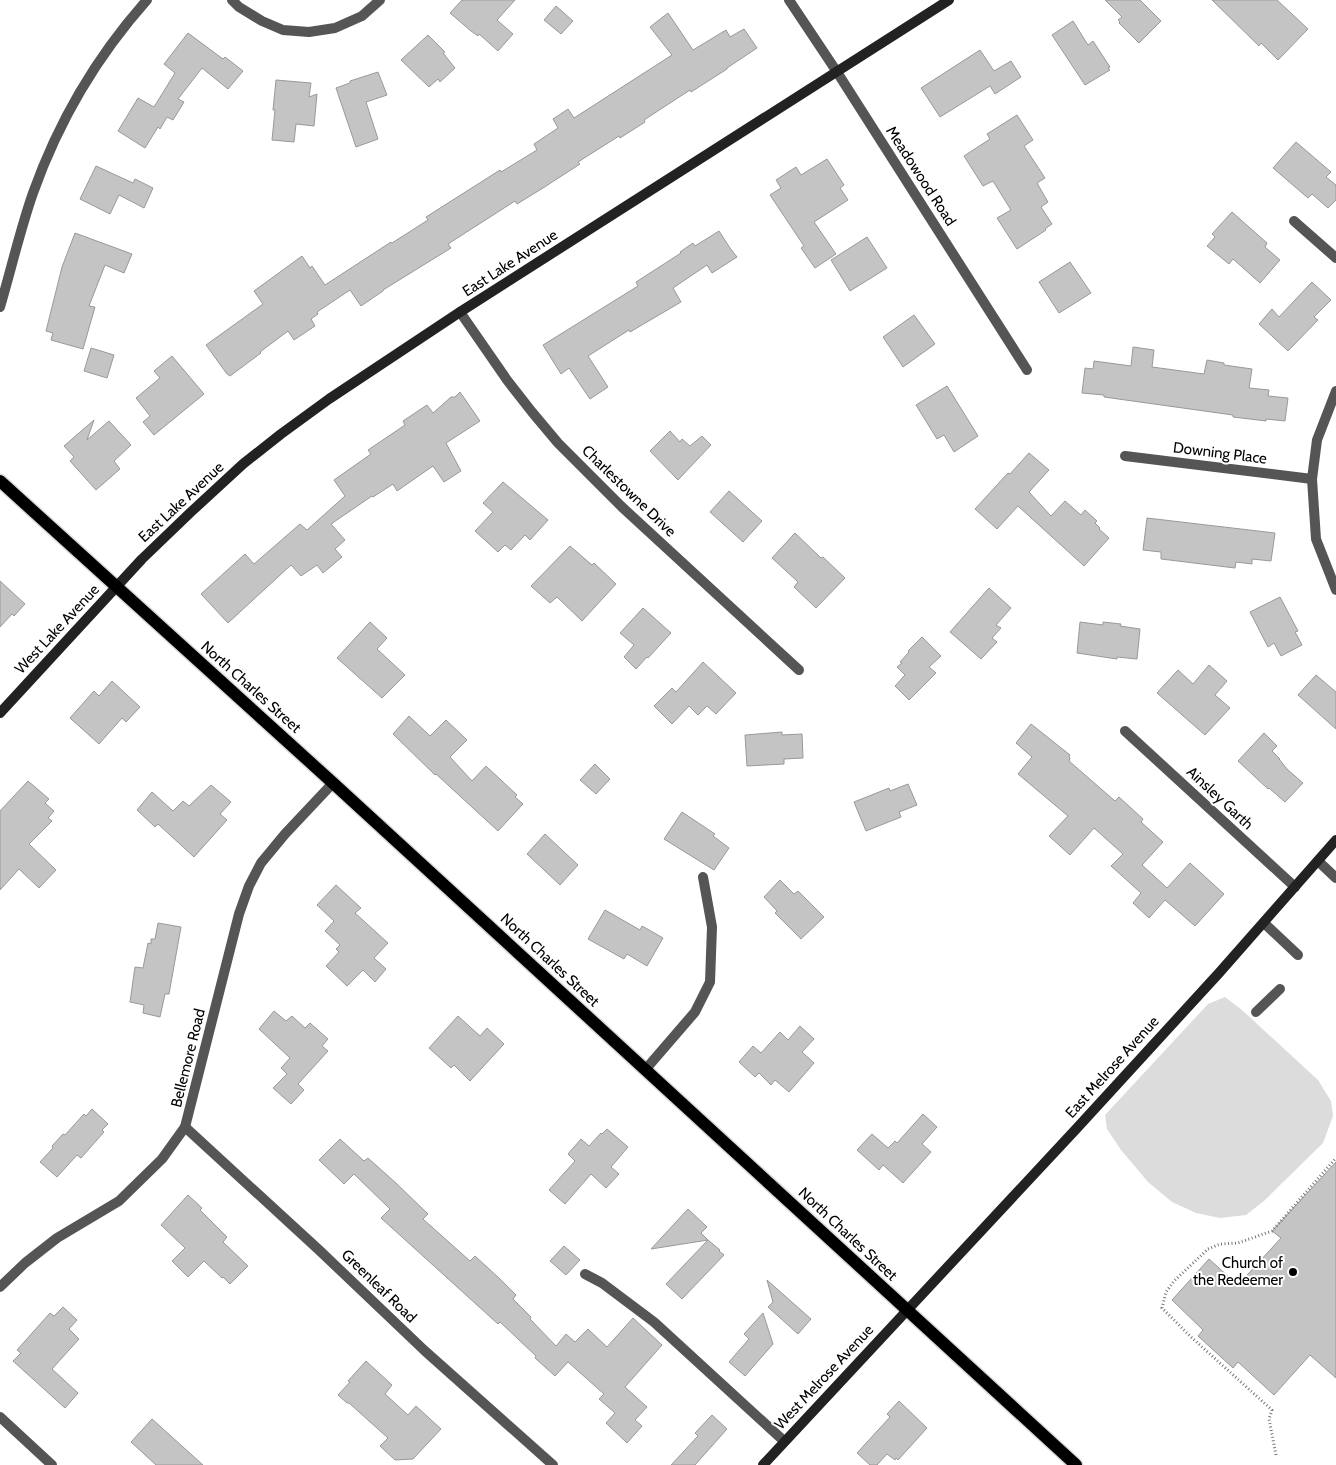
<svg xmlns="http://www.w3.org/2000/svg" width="1336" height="1465" font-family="Cabin,sans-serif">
  <rect width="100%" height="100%" fill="#fff"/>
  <polygon fill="#dcdcdc" points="1225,997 1242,1010 1318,1080 1331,1101 1333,1116 1323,1143 1264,1201 1246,1215 1220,1218 1196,1213 1172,1202 1148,1182 1121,1150 1107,1129 1105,1115 1208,1004"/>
  <g fill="#c4c4c4" stroke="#999">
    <polygon points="462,0 515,0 497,20 513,34 498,51 479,34 478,36 471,31 450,13"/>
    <polygon points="1105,0 1140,0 1161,21 1139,43 1119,23 1120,22 1118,20 1122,17"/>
    <polygon points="1212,0 1277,0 1308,29 1278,60 1261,43 1259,46"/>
    <polygon points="556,6 573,21 561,34 544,20"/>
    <polygon points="668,13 693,50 726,30 730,37 744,29 757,48 727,68 727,69 691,92 690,90 644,120 645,122 620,138 619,136 578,162 580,164 543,188 517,204 515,201 448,244 451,248 383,290 383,291 361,306 350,290 317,312 318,314 311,319 315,326 294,340 288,331 260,352 261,353 230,376 227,374 206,345 263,304 254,291 302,256 310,268 312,266 325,285 391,242 392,243 428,220 426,217 500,170 501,172 537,150 534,144 558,128 553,119 568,109 574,118 672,55 650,27"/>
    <polygon points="1073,21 1088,45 1093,41 1110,67 1108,68 1110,70 1085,85 1052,35"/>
    <polygon points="188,33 223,59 225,57 243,71 228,89 202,68 178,99 184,102 173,120 167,117 160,129 158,127 145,148 118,131 138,98 154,107 175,73 164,64"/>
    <polygon points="428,35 445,52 443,53 455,68 440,82 438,79 429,87 401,60"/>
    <polygon points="980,50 994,71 1011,61 1021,77 995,94 990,86 940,117 921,88"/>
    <polygon points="378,72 387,95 366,102 378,139 356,147 336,88 350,83 350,81"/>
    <polygon points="276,80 311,83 309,97 317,94 314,126 296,124 294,142 272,140 275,110 273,110"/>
    <polygon points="1017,115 1033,140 1024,146 1045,178 1037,183 1048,202 1041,207 1052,224 1045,229 1046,230 1017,249 997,218 1011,210 993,181 983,186 964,156 990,139 987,134"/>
    <polygon points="1296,142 1331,172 1326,177 1336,185 1336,200 1328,208 1312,194 1308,198 1273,168"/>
    <polygon points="827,159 844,185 840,188 848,200 814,222 836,254 815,268 801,248 804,246 770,195 781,188 776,180 796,167 801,175"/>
    <polygon points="96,166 133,183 135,179 153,188 144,208 119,195 110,214 80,199"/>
    <polygon points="1232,212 1267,243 1265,247 1280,260 1260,283 1233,259 1229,264 1207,246 1215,237 1212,234"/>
    <polygon points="719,231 730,248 737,257 712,273 707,265 673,288 681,302 630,332 629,330 588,356 608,387 590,399 569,368 561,374 543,345 638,286 636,282 681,253 680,252 693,243 695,246"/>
    <polygon points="75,233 132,254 124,273 105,265 89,306 95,307 83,349 51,340 53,333 46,331 62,267"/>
    <polygon points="867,237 887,268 850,291 831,260"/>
    <polygon points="1070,262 1091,293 1059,313 1039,282"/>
    <polygon points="1312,282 1331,300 1314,317 1318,320 1288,351 1259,324 1272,309 1279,317"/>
    <polygon points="914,315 935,344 903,367 883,337"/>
    <polygon points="1133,347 1154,350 1152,367 1204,374 1207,360 1224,363 1224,365 1252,369 1249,388 1269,390 1268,396 1288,398 1285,421 1266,419 1266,421 1233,417 1233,415 1104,397 1104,395 1082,393 1085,368 1093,369 1094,361 1131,366"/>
    <polygon points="91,348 114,355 107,378 84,371"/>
    <polygon points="172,356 204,394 154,435 143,422 150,416 136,398 160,378 154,371"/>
    <polygon points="947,386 978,436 954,452 944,435 937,439 916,405"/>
    <polygon points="460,392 480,421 446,443 461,471 444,482 433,466 397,491 393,484 373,497 372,496 331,524 345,540 335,549 342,557 323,573 317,565 301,576 291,565 228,623 201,594 245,554 254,564 300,524 307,530 345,496 334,480 371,454 368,450 405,425 403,421 427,405 433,413 451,397 455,397"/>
    <polygon points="94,420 87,440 109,421 131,445 114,461 120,469 96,490 70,461 74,457 64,446"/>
    <polygon points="670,431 680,442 682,439 690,446 702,436 711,445 678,480 650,451"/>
    <polygon points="1029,453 1049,470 1029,492 1051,516 1065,501 1081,515 1085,510 1097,521 1095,523 1100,528 1099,529 1109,538 1084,566 1018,506 997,529 975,509 1008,473 1010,474"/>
    <polygon points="503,482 548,520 530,540 525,535 511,550 505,545 498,552 475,531 493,512 483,503"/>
    <polygon points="729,491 762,521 743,542 710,512"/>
    <polygon points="1147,518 1275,533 1271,561 1252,559 1252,564 1236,562 1235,568 1161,559 1161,552 1143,550"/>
    <polygon points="795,533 821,558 823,557 845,578 816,608 794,587 798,582 772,558"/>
    <polygon points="570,546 592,565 594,563 616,584 582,621 557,597 550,603 531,586"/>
    <polygon points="0,581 25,604 14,616 12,614 0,627"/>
    <polygon points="989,588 1011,608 996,625 1001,628 992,638 997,642 981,659 950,632"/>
    <polygon points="1280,597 1298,631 1295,632 1302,645 1281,656 1274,643 1268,647 1250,612"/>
    <polygon points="643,608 671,633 648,658 647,657 636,669 624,657 634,645 620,633"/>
    <polygon points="370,622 387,638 377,649 405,675 382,698 337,658"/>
    <polygon points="1080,622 1103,625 1103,622 1121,624 1120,626 1140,629 1137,659 1117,657 1117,659 1077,653"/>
    <polygon points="922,637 941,656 929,667 936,673 909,700 895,686 905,675 897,667 902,663 900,662 909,652 908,651"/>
    <polygon points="703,662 736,693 716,714 707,706 698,715 689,706 672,724 654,706 672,688 676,692"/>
    <polygon points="1209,665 1227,681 1215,695 1230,708 1205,735 1157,693 1178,670 1193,684"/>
    <polygon points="1316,675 1336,692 1336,729 1298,695"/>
    <polygon points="112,681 140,707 126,722 122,718 99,744 70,718 94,691 99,696"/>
    <polygon points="409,716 430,736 446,720 467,740 450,757 472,781 486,766 517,795 515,797 523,804 498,831 436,774 435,775 393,734"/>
    <polygon points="1031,724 1070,755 1069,757 1070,758 1069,761 1115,801 1119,797 1143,819 1141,822 1163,842 1142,865 1167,888 1190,863 1224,894 1195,926 1165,900 1149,918 1133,903 1141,893 1111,866 1123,854 1094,828 1070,855 1049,836 1068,816 1018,774 1032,757 1016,743"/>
    <polygon points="782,732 782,735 802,734 803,758 784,759 784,764 747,766 745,735"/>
    <polygon points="1264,733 1277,746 1272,751 1280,759 1279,759 1287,769 1303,783 1285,802 1269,788 1268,789 1238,761"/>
    <polygon points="595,764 610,779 596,794 580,780"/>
    <polygon points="28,781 49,799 45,803 54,811 48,818 52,821 29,844 56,870 39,888 19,869 0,890 0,811"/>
    <polygon points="908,784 917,805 899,812 901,817 866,831 854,802 889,788 890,791"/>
    <polygon points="211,785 231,802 220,814 227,820 194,857 158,824 155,827 137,810 152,792 173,811 183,801 189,806"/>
    <polygon points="682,812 715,834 713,836 729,848 714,870 664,839"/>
    <polygon points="545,834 578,865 560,885 527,854"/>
    <polygon points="780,880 794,894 798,891 824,917 801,939 775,913 777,911 764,897"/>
    <polygon points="336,885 361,908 355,913 388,943 374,958 386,969 375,982 363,970 347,986 326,966 339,952 336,949 340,945 325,931 334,921 317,905"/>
    <polygon points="605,910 640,930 642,926 663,938 647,966 627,954 624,959 588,939"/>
    <polygon points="158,923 181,927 169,994 165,994 160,1017 143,1013 144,1005 130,1002 135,967 143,968 148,943 151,944 151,939 155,939"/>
    <polygon points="274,1011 286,1021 292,1016 305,1028 310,1023 328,1039 322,1046 328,1051 298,1084 304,1090 291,1104 273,1088 287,1074 281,1068 290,1058 259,1029"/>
    <polygon points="458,1016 480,1036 487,1028 504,1044 470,1081 454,1065 451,1068 429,1048"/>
    <polygon points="800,1026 814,1039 802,1052 814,1063 789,1092 775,1080 771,1085 759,1073 755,1077 739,1062 753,1046 761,1053 780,1032 788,1040"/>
    <polygon points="92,1109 108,1124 102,1130 104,1132 81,1158 77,1155 57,1177 40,1162 53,1148 52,1146 63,1134 65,1135 84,1114 86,1116"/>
    <polygon points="923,1114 937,1127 922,1144 931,1152 903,1183 883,1165 879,1170 857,1150 872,1134 888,1148 895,1141 897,1143"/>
    <polygon points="607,1129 628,1147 611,1167 619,1174 606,1188 591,1174 565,1204 549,1190 575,1161 568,1154 581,1139 589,1146 601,1133 602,1134"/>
    <polygon points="340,1139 364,1161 368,1158 397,1184 428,1214 423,1219 470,1261 475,1256 500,1279 516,1295 513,1299 531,1317 530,1319 556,1346 566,1334 575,1342 588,1329 607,1347 633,1318 662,1345 625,1387 647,1407 635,1420 642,1426 627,1443 606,1423 615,1413 599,1399 604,1394 568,1362 555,1376 535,1358 536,1356 500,1322 498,1324 381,1218 390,1209 354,1174 344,1184 319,1160"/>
    <polygon points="1336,1162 1336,1378 1310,1355 1274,1395 1238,1362 1233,1368 1198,1336 1203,1330 1172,1300 1209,1259 1238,1285 1281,1238 1272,1231"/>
    <polygon points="188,1195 202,1208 200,1210 227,1237 223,1242 248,1266 230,1284 223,1277 222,1278 204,1261 188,1277 172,1261 185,1248 161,1225"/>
    <polygon points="688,1209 707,1227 701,1233 708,1240 651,1249"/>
    <polygon points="708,1240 720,1250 719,1251 724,1255 682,1299 666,1284"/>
    <polygon points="564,1246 580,1260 566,1275 550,1261"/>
    <polygon points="767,1280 811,1319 798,1334 768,1307 773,1302"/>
    <polygon points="63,1307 77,1320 69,1329 79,1339 52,1369 78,1393 65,1408 13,1361 21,1353 17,1350 50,1313 54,1316"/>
    <polygon points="763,1313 773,1344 745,1376 729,1362 749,1339 744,1334"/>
    <polygon points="366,1361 392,1385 385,1394 408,1415 416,1406 441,1429 413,1459 395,1460 380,1446 388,1438 349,1403 347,1403 338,1395 350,1382 348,1381"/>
    <polygon points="899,1401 927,1428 898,1460 896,1458 895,1460 887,1454 877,1465 870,1465 857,1453 890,1417 887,1414"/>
    <polygon points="712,1415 727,1429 695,1465 671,1465 698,1436 695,1433"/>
    <polygon points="152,1419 203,1465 156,1465 131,1442"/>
  </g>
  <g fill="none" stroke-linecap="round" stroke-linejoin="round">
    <g stroke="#dbdbdb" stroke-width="15">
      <polyline id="primary" points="0,481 333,783 1076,1465"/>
    </g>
    <polyline stroke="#777" stroke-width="3" stroke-dasharray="1 2.5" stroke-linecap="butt" points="1276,1455 1269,1419 1272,1410 1191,1337 1162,1308 1166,1292 1174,1281 1208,1249 1220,1244 1238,1243 1272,1231 1336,1158"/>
    <g stroke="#555" stroke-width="10">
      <polyline points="1294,221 1336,258"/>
      <polyline points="1318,861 1336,878"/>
      <polyline points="1264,923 1298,955"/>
      <polyline points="1256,1012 1280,989"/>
      <polyline points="645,1070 695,1012 710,982 712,927 703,877"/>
      <polyline points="585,1274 602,1283 654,1322 784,1441"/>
    </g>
    <g stroke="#555" stroke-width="10">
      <polyline points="232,0 239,7 262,21 283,30 309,32 335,28 362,16 380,0"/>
      <polyline points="789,0 837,72 1027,370"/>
      <path d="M0,307C11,270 20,230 33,193C58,123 97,56 147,0"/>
      <polyline points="460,312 507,380 532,412 558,443 622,507 799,670"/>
      <polyline points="1336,391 1317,440 1312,479 1316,539 1336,590"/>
      <polyline points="1125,456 1312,479"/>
      <polyline points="1125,731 1295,887"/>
      <polyline points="185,1127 319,1250 425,1351 553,1465"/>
      <polyline points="0,1287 25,1263 57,1238 119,1201 162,1159 185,1127 239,914 249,886 261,863 285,834 333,783"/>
      <polyline points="0,1417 52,1465"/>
    </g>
    <g stroke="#222" stroke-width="10">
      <polyline points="0,713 142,559 192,511 243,464 281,434 329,399 460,312 949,0"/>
      <polyline points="763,1465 1077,1128 1219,973 1336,840"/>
    </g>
    <use href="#primary" stroke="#000" stroke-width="12"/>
  </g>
  <circle fill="#000" stroke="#fff" stroke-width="2" cx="1293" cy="1272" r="5"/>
  <g text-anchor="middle" stroke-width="4" stroke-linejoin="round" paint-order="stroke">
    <g font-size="15" fill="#000" stroke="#fff">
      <text transform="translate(921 176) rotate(57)" y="5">Meadowood Road</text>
      <text transform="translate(510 263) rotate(-33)" y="5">East Lake Avenue</text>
      <text transform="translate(1220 453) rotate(7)" y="5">Downing Place</text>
      <text transform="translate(629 491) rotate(44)" y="5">Charlestowne Drive</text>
      <text transform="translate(181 502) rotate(-43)" y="5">East Lake Avenue</text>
      <text transform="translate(57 629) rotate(-47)" y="5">West Lake Avenue</text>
      <text transform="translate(251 687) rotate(42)" y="5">North Charles Street</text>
      <text transform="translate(1220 798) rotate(43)" y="5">Ainsley Garth</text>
      <text transform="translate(550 960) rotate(43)" y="5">North Charles Street</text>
      <text transform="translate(188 1058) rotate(-76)" y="5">Bellemore Road</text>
      <text transform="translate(1112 1067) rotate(-48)" y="5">East Melrose Avenue</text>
      <text transform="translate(848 1234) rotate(43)" y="5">North Charles Street</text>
      <text transform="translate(379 1286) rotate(44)" y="5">Greenleaf Road</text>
      <text transform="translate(824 1377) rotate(-47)" y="5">West Melrose Avenue</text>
    </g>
    <g font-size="15" fill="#000" stroke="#fff" text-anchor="end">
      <text x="1283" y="1268">Church of<tspan x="1283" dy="17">the Redeemer</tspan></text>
    </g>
  </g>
</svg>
